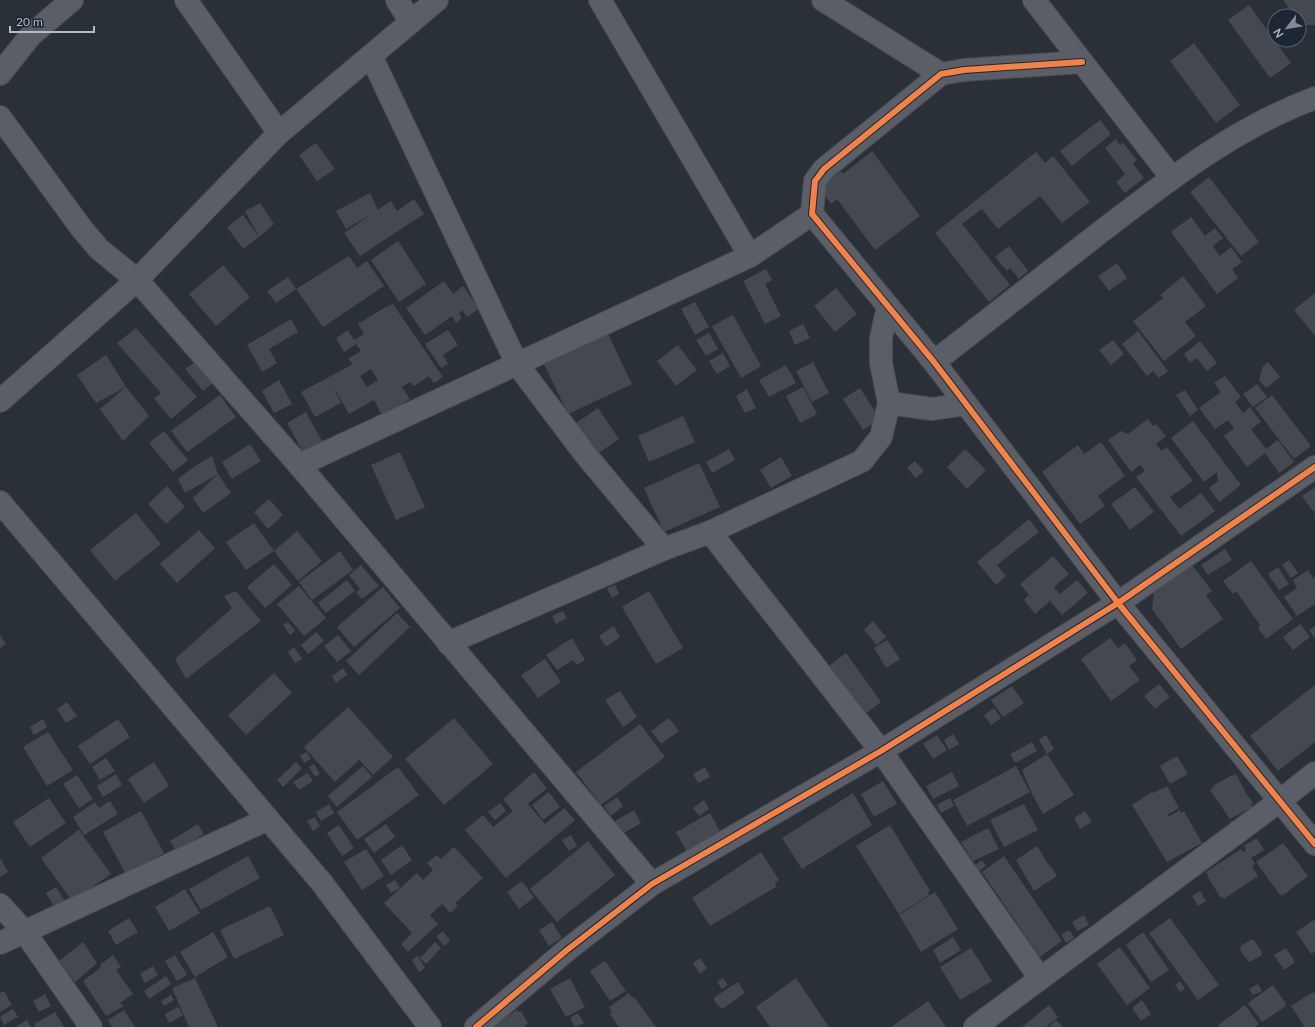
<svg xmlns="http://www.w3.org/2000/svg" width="1315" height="1027" font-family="Lato,sans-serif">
  <rect width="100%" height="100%" fill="#2a3038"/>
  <g fill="#444950" fill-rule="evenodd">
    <polygon points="1283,0 1315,0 1315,25 1303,25 1299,21 1299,16 1295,16"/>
    <polygon points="1249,5 1291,63 1270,78 1228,20"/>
    <polygon points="1194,43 1240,105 1216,123 1170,61"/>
    <polygon points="1100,120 1111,134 1072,166 1060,151"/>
    <polygon points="1116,139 1120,145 1123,143 1137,160 1133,164 1144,178 1125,193 1116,182 1125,174 1105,148"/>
    <polygon points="316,143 335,169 317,181 299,155"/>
    <polygon points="872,151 920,216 875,250 837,199 831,204 819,187 841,171 843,174"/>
    <polygon points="1036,152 1045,163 1053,156 1090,202 1062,223 1040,196 998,229 982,209 962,224 1010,285 989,302 935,233"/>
    <polygon points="1209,177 1259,242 1241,256 1190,192"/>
    <polygon points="370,193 378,210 391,201 397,211 414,199 424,214 360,256 344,233 372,214 346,229 336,211"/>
    <polygon points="260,203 274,224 259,237 245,211"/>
    <polygon points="243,215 259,237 243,249 227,227"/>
    <polygon points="1191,217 1205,236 1215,228 1223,238 1213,246 1220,256 1231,247 1242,262 1232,269 1238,278 1217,294 1171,232"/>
    <polygon points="398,241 426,284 399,302 371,260"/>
    <polygon points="1009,246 1028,271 1019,279 1010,268 1007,271 995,257"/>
    <polygon points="349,256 357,268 367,261 384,286 323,327 296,289"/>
    <polygon points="1117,263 1127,278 1109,291 1098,276"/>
    <polygon points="223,265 250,297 216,326 189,294"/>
    <polygon points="766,269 772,280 765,284 781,316 765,324 743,281"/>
    <polygon points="1183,276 1206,306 1185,322 1196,336 1164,361 1133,321 1163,298 1160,295"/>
    <polygon points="288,277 296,289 276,303 267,291"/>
    <polygon points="444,281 453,294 463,286 479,309 467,317 462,310 459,313 462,318 456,323 452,316 425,335 406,308"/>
    <polygon points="836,288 857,314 835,332 814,306"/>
    <polygon points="1315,293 1315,336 1294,310"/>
    <polygon points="695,302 709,327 695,335 681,309"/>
    <path d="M393,304L443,377L434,383L429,376L414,386L410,382L402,387L410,399L383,417L374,400L349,414L333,386L341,403L315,417L301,392L353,364L348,359L361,351L356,344L344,352L336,338L348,330L354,340L364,334L358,324L384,308ZM371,369L378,380L367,387L360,376Z"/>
    <polygon points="733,315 761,366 741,378 712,326"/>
    <polygon points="291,319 298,332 269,349 277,363 262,372 247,345"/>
    <polygon points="803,324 810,338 795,345 789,331"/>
    <polygon points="136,328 197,397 171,419 154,398 161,393 117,343"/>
    <polygon points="448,330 458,345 443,355 448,364 441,368 425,344"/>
    <polygon points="1138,331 1168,371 1159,378 1153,371 1147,376 1122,344"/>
    <polygon points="709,333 718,349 706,356 696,340"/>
    <polygon points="608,334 632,384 568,414 544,364"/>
    <polygon points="1113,340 1124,354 1111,365 1099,350"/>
    <polygon points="1200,341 1217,363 1207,371 1197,358 1190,363 1184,354"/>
    <polygon points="678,345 697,370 676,386 657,361"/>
    <polygon points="723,353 730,366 717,374 709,361"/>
    <polygon points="106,355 126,387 96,403 77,375"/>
    <polygon points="195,362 213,383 203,391 185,369"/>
    <polygon points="813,362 829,393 812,402 796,371"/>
    <polygon points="1268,362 1280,377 1266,388 1259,380 1263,366"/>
    <polygon points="786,365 796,383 769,397 759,380"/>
    <polygon points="1225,376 1241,397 1235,402 1243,413 1250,407 1261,422 1251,429 1266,449 1278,440 1294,462 1279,473 1265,453 1247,467 1224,436 1234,428 1228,420 1215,429 1199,408 1221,392 1214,383"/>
    <polygon points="279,380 292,404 274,413 262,391"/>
    <polygon points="1257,384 1267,397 1253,407 1243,394"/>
    <polygon points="126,387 149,416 123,441 100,409"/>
    <polygon points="803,387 817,414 800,423 786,396"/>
    <polygon points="860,388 880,419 863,430 843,399"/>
    <polygon points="747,389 756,408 745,413 736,396"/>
    <polygon points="1185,390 1198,410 1190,416 1176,395"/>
    <polygon points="220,395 236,417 187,452 171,431"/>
    <polygon points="1272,395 1311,446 1294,459 1255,408"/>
    <polygon points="598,408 619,439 597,454 576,423"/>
    <polygon points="306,412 322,441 303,452 287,423"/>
    <polygon points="683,416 695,442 649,462 638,436"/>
    <polygon points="1148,419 1153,426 1156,424 1166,436 1156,444 1161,451 1167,447 1193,481 1170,497 1179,509 1201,493 1215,511 1181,536 1136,477 1145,471 1140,465 1131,472 1108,440 1121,431 1128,434"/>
    <polygon points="1193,421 1241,485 1219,502 1209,488 1218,481 1217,472 1204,482 1171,438"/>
    <polygon points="164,431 188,460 173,472 149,443"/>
    <polygon points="1101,442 1125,476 1098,496 1105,506 1080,524 1042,472 1078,445 1084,454"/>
    <polygon points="250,444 261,461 232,479 222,462"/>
    <polygon points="729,449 735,460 712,473 706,462"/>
    <polygon points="965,449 986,470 967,489 947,467"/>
    <polygon points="400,452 425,507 396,520 371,465"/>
    <polygon points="212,456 218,474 185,493 178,479 195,466"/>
    <polygon points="781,457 792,476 771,488 760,470"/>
    <polygon points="915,461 924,471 916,478 907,468"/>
    <polygon points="699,463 720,507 664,532 644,488"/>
    <polygon points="218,474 231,493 203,513 193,498"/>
    <polygon points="167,486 185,507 166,524 148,504"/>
    <polygon points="1135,487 1154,512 1130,530 1111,504"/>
    <polygon points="1315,487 1315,514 1302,496"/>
    <polygon points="269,499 283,515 268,529 254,512"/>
    <polygon points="136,513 161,544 115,581 90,550"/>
    <polygon points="1029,519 1039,532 997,565 1006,576 996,585 977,562"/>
    <polygon points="254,523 274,551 246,570 226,542"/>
    <polygon points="199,530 215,548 177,583 160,564"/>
    <polygon points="297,531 322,561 298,581 274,551"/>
    <polygon points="1225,549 1232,560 1208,575 1201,565"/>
    <polygon points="340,551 353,570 312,600 299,582"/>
    <polygon points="1053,556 1069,574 1054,587 1060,594 1077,580 1088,593 1062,615 1050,601 1035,614 1024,600 1029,595 1020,584"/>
    <polygon points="1289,560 1298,573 1291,578 1282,565"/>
    <polygon points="1251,561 1293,619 1266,639 1258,628 1260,625 1236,591 1233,594 1223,581"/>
    <polygon points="274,564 292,585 265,608 247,587"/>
    <polygon points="361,565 379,586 362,599 356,592 360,589 349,575"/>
    <polygon points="1192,565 1212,591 1206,595 1223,619 1181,649 1152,609 1154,592"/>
    <polygon points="1278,567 1289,584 1279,590 1268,574"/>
    <polygon points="1308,570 1313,578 1315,576 1315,604 1297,616 1284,597 1297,588 1293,580"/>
    <polygon points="347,580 355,591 326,613 318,603"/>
    <polygon points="615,585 619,594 612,598 607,588"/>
    <polygon points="299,586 326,618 304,636 277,604"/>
    <polygon points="383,587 400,608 354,647 337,627"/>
    <polygon points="236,591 261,621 186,679 175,659 232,608 224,596"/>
    <polygon points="649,591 683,648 656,664 622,607"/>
    <polygon points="563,611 567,618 556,624 552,616"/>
    <polygon points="397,613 410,627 359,675 346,661"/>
    <polygon points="873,621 886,637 877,645 864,630"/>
    <polygon points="288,622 295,631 290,635 283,625"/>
    <polygon points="1300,624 1310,637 1293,650 1283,637"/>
    <polygon points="614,626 620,637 606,647 599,636"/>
    <polygon points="1315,626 1315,638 1309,630"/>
    <polygon points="316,632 324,641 308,654 301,645"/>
    <polygon points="0,635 6,644 0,648"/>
    <polygon points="338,635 351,651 337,662 324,646"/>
    <polygon points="572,638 585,660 577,665 573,660 557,670 546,655"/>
    <polygon points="1110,638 1118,648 1125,643 1137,660 1129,666 1140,680 1111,701 1081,659"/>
    <polygon points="887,640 900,659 886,668 874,648"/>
    <polygon points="294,647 302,659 295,663 288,652"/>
    <polygon points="846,653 881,702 865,714 829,666"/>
    <polygon points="545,659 561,682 538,698 521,675"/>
    <polygon points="343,668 347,675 336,683 332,676"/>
    <polygon points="274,673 292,693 246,735 228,715"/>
    <polygon points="1159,684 1170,697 1155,709 1144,696"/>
    <polygon points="1315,685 1315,742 1278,771 1250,736"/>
    <polygon points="1012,686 1024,703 1003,717 991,700"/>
    <polygon points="620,691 637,717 623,727 605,700"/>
    <polygon points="67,702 77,716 66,723 57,709"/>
    <polygon points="348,707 393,757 373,775 359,760 335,782 304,747"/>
    <polygon points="994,708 1001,718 991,725 984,715"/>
    <polygon points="454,718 493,764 444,805 405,759"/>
    <polygon points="669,718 679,731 661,744 651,731"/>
    <polygon points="43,719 47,727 34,735 30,727"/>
    <polygon points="118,719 130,737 90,764 78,746"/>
    <polygon points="640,724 665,757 601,805 576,772"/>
    <polygon points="48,732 73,770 47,786 23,747"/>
    <polygon points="953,734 959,744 949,750 944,740"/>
    <polygon points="937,735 947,750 933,759 923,744"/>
    <polygon points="1046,735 1054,749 1047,754 1039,740"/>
    <polygon points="1032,742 1037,751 1015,763 1010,754"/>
    <polygon points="307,752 311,759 304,763 300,755"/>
    <polygon points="1047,754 1074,795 1043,814 1032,794 1022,770"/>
    <polygon points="1177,756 1188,774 1170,784 1160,766"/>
    <polygon points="106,758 115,771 100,780 92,767"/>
    <polygon points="154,762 169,786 144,803 128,779"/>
    <polygon points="296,762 302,768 283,787 277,780"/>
    <polygon points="314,764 320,774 315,777 309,767"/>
    <polygon points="363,766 372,777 337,807 328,796"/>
    <polygon points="1016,766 1030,792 967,826 953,800"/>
    <polygon points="398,767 419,795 357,840 337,812"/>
    <polygon points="705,767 710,777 698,783 693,774"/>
    <polygon points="534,772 547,788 528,804 545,824 564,808 575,820 506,878 465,830 483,815 493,827 513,811 503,799"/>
    <polygon points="952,772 959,786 933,799 926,786"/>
    <polygon points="308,773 313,781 299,790 293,782"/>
    <polygon points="116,774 122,785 103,797 97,786"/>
    <polygon points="1236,774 1247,795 1253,803 1251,804 1253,807 1230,819 1210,790 1214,787 1213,786 1232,775 1233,776"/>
    <polygon points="77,775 93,799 79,808 63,784"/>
    <polygon points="883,781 897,804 874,817 861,794"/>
    <polygon points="1167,786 1179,808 1167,815 1168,817 1180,810 1181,813 1184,811 1202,843 1167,862 1132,805 1152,792 1153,793"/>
    <polygon points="549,792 560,807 543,820 532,805"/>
    <polygon points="853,793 872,825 802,869 782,838"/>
    <polygon points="617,797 623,806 611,816 604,806"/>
    <polygon points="49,798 66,823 30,847 13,822"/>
    <polygon points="950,798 954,806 941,813 937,805"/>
    <polygon points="704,800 709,809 699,816 693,808"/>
    <polygon points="110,801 118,814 84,835 73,817 95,802 99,808"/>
    <polygon points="500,803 506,811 495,820 488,812"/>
    <polygon points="329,804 334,813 321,821 316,812"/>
    <polygon points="1024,804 1038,830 1004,847 990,820"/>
    <polygon points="634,810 641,823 622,834 615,821"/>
    <polygon points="141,811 164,853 126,874 103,832"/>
    <polygon points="1085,811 1092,822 1080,829 1074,818"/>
    <polygon points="710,813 723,837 689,855 676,832"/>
    <polygon points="315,817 320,826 313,831 307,821"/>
    <polygon points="198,824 204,834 176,851 170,841"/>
    <polygon points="386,824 395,837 374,853 364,839"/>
    <polygon points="339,825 354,848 342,856 327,833"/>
    <polygon points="890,825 930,891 928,892 929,895 899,914 856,846"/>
    <polygon points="988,828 999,849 973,861 961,842"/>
    <polygon points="79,830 111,874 72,901 41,858"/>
    <polygon points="571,835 577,846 569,851 562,840"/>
    <polygon points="1257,838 1264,850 1251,858 1255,864 1252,866 1258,876 1224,899 1223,897 1221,898 1207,876 1208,875 1206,872 1241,849 1243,852 1246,850 1244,846"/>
    <polygon points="588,841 615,875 557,922 530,889"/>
    <polygon points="1283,843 1308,876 1282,896 1281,894 1280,895 1256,862"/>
    <polygon points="402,845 412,860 391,875 381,860"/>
    <polygon points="1037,846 1049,866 1050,865 1057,876 1034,891 1016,860"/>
    <polygon points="454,847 483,878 455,903 458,906 450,913 442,904 430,915 438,924 408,952 401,944 412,933 384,903 417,873 423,880 433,870 427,863 437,855 441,859"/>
    <polygon points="366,849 384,876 362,890 344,862"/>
    <polygon points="761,852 779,880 775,883 776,887 710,926 692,898"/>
    <polygon points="248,856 260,878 201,910 189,889"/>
    <polygon points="1004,856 1062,941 1040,957 982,872"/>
    <polygon points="0,858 8,872 0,877"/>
    <polygon points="982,860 986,866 979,871 975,865"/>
    <polygon points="395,880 400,888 391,893 386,885"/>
    <polygon points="522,881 534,898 519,909 507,892"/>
    <polygon points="56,887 64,900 54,906 46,893"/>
    <polygon points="185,889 200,913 169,931 155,907"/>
    <polygon points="1200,891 1206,901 1198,906 1192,896"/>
    <polygon points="935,892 958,929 921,952 899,915"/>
    <polygon points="270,906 284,935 234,959 220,930"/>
    <polygon points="1084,915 1089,925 1077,931 1072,922"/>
    <polygon points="129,918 138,932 116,945 108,931"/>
    <polygon points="1170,918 1219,985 1198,1000 1149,933"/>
    <polygon points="1315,919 1315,951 1311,954 1296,932"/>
    <polygon points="552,922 562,938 549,946 539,930"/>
    <polygon points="1070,930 1074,938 1066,943 1061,934"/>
    <polygon points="443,931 450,941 444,946 436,936"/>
    <polygon points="213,932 228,957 195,977 180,952"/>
    <polygon points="1143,932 1169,970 1151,982 1126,945"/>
    <polygon points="953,937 961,950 940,963 933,950"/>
    <polygon points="1253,939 1262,952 1261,953 1262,955 1249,962 1240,950 1241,949 1240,946"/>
    <polygon points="83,942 97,963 75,982 59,961"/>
    <polygon points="435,942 441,948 426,964 420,958"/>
    <polygon points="1120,947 1150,988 1127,1005 1097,964"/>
    <polygon points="971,948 992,981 960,1000 940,967"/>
    <polygon points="1286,948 1295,962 1284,970 1274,955"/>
    <polygon points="113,955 121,967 116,970 133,994 120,1003 124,1006 106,1016 83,981 100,968 101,964"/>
    <polygon points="175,955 187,975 177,981 165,961"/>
    <polygon points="418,956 425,968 419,972 412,960"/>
    <polygon points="700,958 707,968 700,974 693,963"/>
    <polygon points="605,961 626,991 610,1001 590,971"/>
    <polygon points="153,966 158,975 145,983 140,974"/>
    <polygon points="166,976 171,984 149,999 144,991"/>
    <polygon points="195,978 218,1027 189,1027 172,988"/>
    <polygon points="570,978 585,1007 566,1017 550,989"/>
    <polygon points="723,978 728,985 722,989 717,982"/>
    <polygon points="796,978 829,1027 770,1027 756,1007"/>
    <polygon points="1180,981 1185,989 1180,992 1175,985"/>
    <polygon points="738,982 745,993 722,1009 719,1006 718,1006 713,998"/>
    <polygon points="1258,984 1262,991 1253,995 1249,989"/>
    <polygon points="1273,985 1286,1004 1285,1005 1286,1006 1262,1022 1248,1003"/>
    <polygon points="4,991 12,1005 0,1012 0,993"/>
    <polygon points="1313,992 1315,994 1315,1027 1305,1027 1291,1006"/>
    <polygon points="629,993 632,998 634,997 656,1027 619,1027 610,1014 612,1012 609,1007"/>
    <polygon points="45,994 51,1006 39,1012 33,1001"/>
    <polygon points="171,995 174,1000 164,1006 161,1001"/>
    <polygon points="1142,1000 1151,1014 1141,1021 1132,1008"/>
    <polygon points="928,1001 946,1027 891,1027"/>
    <polygon points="1049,1005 1058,1017 1057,1018 1046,1027 1022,1027"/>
    <polygon points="1245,1005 1259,1024 1255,1027 1220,1027 1218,1025"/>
    <polygon points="178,1007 183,1015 169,1023 165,1014"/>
    <polygon points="13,1009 18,1017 4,1025 0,1017"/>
    <polygon points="124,1010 135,1027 112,1027 108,1020"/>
    <polygon points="517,1010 519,1012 521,1011 528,1023 524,1027 490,1027"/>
    <polygon points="55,1012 64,1027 36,1027 34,1024"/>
    <polygon points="578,1013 584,1023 575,1027 570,1018"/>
    <polygon points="27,1020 31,1027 17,1027 17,1026"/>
    <polygon points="1056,1020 1063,1027 1049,1027"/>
  </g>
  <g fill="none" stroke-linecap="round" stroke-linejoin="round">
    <g stroke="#484c53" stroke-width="24">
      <g id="street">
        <polyline points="186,0 279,133"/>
        <polyline points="397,0 411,22"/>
        <polyline points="600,0 750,256"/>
        <polyline points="823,0 941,74"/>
        <polyline points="1034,0 1172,178"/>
        <polyline points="371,56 517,364 585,454 664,549"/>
        <polyline points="1082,62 964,70 941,74 824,169 815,181 812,214 934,362 1118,603 1315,844"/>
        <polyline points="0,74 31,35 72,0"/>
        <polyline points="0,117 82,229 99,249 137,280 299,465 652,884"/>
        <polyline points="888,307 881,338 881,363 889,403"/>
        <path d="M934,362C989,319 1043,277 1098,234C1166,182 1234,128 1315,98"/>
        <polyline points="0,401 137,280 279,133 437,0"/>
        <polyline points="299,465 750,256 812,214"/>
        <polyline points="0,502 322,883 430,1027"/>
        <polyline points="710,532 881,751 1040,978"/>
        <polyline points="448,643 664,549 710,532 862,461 881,437 889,403 932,409 966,404"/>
        <polyline points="0,905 24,931 91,1027"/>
        <polyline points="0,943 268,819"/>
        <polyline points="476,1027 567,950 652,884 881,751 1118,603 1315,467"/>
        <polyline points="975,1027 1281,800 1315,773"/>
      </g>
    </g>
    <use href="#street" stroke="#5a5e66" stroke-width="22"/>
    <g stroke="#1d2633" stroke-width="8">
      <g id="cycleway">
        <polyline points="1082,62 964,70 941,74 824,169 815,181 812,214 934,362 1118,603 1315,844"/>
        <polyline points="476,1027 567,950 652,884 881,751 1118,603 1315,467"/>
      </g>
    </g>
    <use href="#cycleway" stroke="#f48246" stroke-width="6"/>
  </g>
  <g transform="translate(1287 28) rotate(239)"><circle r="19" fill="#1d2633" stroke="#59626f"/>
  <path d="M0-3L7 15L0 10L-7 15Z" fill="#848b96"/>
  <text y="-6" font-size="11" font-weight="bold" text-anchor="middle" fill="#b4bcc9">N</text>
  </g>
  <path d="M10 26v6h84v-6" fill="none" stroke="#b4bcc9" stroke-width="2"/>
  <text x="16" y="26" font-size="12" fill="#b4bcc9" stroke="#1d2633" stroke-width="3" paint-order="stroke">20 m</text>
</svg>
